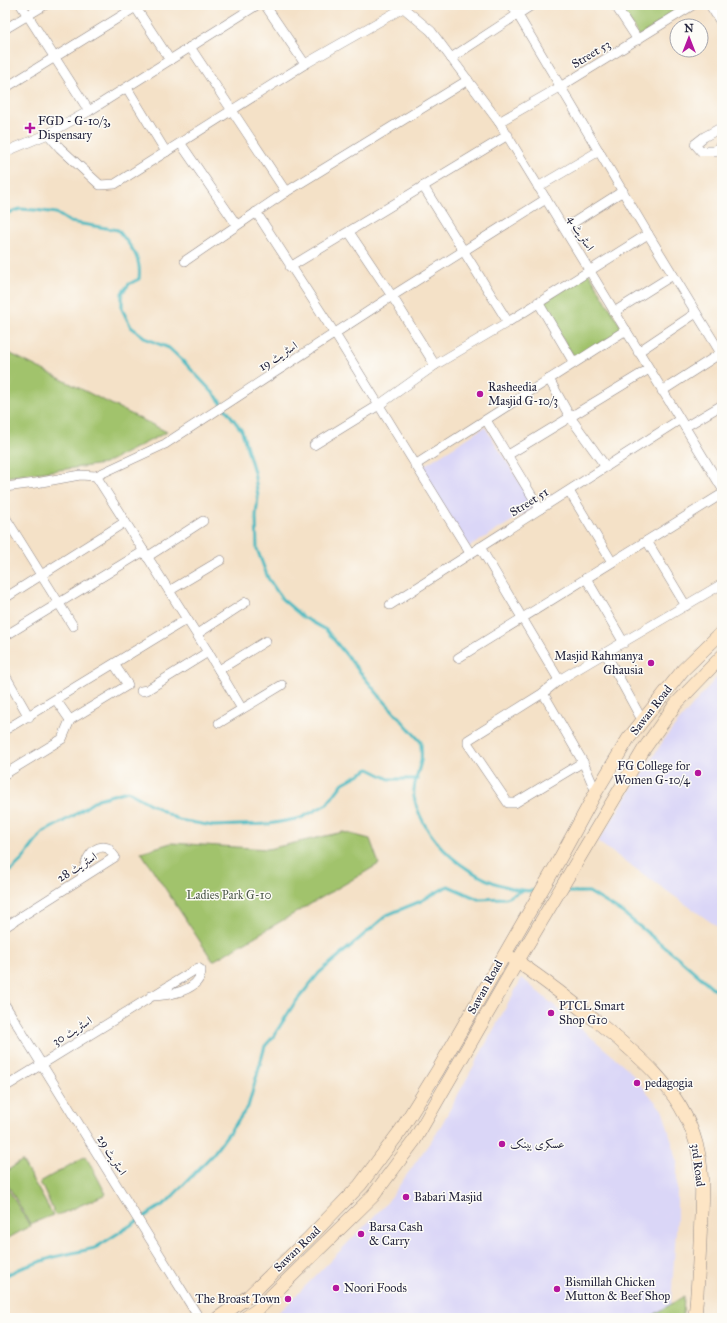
<svg xmlns="http://www.w3.org/2000/svg" width="727" height="1323" font-family="'IM FELL Great Primer',Amiri,serif">
  <rect width="100%" height="100%" fill="#fdfcf7"/>
  <filter id="ink" filterUnits="userSpaceOnUse"><feTurbulence type="fractalNoise" baseFrequency=".025" numOctaves="2"/><feDisplacementMap in="SourceGraphic" scale="8" xChannelSelector="R" yChannelSelector="G"/><feConvolveMatrix kernelMatrix="1 2 1 2 8 2 1 2 1" color-interpolation-filters="sRGB"/></filter>
  <filter id="wash" filterUnits="userSpaceOnUse"><feTurbulence type="fractalNoise" baseFrequency=".012" numOctaves="4" result="noise"/><feDisplacementMap in="SourceGraphic" scale="16" xChannelSelector="R" yChannelSelector="G"/><feGaussianBlur stdDeviation="0.9" result="paint"/><feColorMatrix in="noise" values="0 0 0 0 0 0 0 0 0 0 0 0 0 0 0 0 0 1.4 0 .05"/><feComposite in="paint" operator="in"/></filter>
  <g filter="url(#wash)">
    <rect width="100%" height="100%" fill="#f4e1c7"/>
    <g fill="#dad6f7">
      <polygon points="485,427 535,507 469,547 420,468"/>
      <polygon points="722,671 722,930 598,842 665,738"/>
      <polygon points="522,978 627,1068 663,1111 677,1160 677,1217 670,1318 270,1318 284,1308 386,1204 438,1131"/>
    </g>
    <g fill="#a1c36c" stroke="#627254">
      <polygon points="619,5 674,5 678,11 639,36"/>
      <polygon points="589,273 623,330 575,358 540,304"/>
      <polygon points="5,351 167,432 104,464 5,477"/>
      <polygon points="343,832 370,839 379,864 213,961 141,852 171,843 268,849"/>
      <polygon points="86,1156 106,1194 56,1216 40,1182"/>
      <polygon points="22,1161 53,1215 30,1224 5,1180 5,1172"/>
      <polygon points="5,1184 30,1226 5,1240"/>
      <polygon points="684,1296 683,1318 649,1318"/>
    </g>
    <g fill="none" stroke-linecap="round" stroke-linejoin="round">
      <g stroke="#4ab9c1" stroke-width="3">
        <path d="M5,214L20,209L35,210L56,213L70,222L118,230C131,247 142,257 139,279L129,284L122,293V309L131,327L147,339L169,348L185,363L216,396L242,431L254,472L258,496L256,516L257,549L268,578L282,599L303,617L326,630L377,693L421,742C421,748 422,755 421,761C419,771 412,786 414,797C425,849 484,891 536,891"/>
        <polyline points="5,876 22,860 42,833 73,816 98,799 127,791 179,820 213,826 269,824 301,818 327,804 343,783 369,769 389,779 417,779"/>
        <polyline points="564,892 589,892 623,913 682,961 722,996"/>
        <polyline points="5,1276 19,1269 54,1257 95,1248 167,1202 213,1154 248,1107 265,1046 273,1037 294,1004 319,973 387,915 421,901 448,886 478,899 506,898 521,891"/>
      </g>
    </g>
  </g>
  <g filter="url(#ink)">
    <g fill="none" stroke-linecap="round" stroke-linejoin="round">
      <g stroke="#8b8281" stroke-width="10">
        <g id="street">
          <polyline points="21,5 89,111"/>
          <polyline points="134,5 170,60"/>
          <polyline points="265,5 305,64"/>
          <polyline points="400,5 431,31 499,122 722,488"/>
          <polyline points="512,5 648,234 722,355"/>
          <polyline points="615,5 638,40"/>
          <polyline points="710,5 722,24"/>
          <polyline points="5,29 45,5"/>
          <polyline points="190,47 286,192"/>
          <polyline points="451,58 532,5"/>
          <polyline points="5,88 139,5"/>
          <polyline points="127,88 166,152"/>
          <polyline points="499,122 560,87 693,5"/>
          <polyline points="722,127 704,137 695,144 701,151 715,151 722,144"/>
          <polyline points="48,134 60,148 100,185 115,184 305,64 403,8"/>
          <polyline points="181,144 236,224"/>
          <polyline points="5,152 48,134 89,111 257,5"/>
          <polyline points="423,186 508,322"/>
          <polyline points="538,187 599,151"/>
          <polyline points="256,212 335,334 470,553"/>
          <polyline points="565,228 623,191"/>
          <polyline points="349,232 392,296 435,365"/>
          <polyline points="185,261 286,192 468,80"/>
          <polyline points="290,267 508,135"/>
          <polyline points="538,302 574,363"/>
          <polyline points="614,312 673,275"/>
          <polyline points="638,352 696,313"/>
          <polyline points="549,379 570,417 606,467"/>
          <polyline points="662,391 721,353"/>
          <polyline points="486,420 540,509"/>
          <polyline points="685,427 722,405"/>
          <polyline points="314,445 379,405 435,365 508,322 648,234"/>
          <polyline points="508,455 649,369"/>
          <polyline points="415,465 626,330"/>
          <polyline points="96,476 208,652 242,709"/>
          <polyline points="5,487 36,483 80,475 96,476 165,444 392,296 546,199"/>
          <polyline points="569,491 612,562"/>
          <polyline points="5,517 73,626"/>
          <polyline points="647,541 686,606"/>
          <polyline points="480,547 559,680"/>
          <polyline points="147,557 203,521"/>
          <polyline points="586,578 624,643"/>
          <polyline points="169,591 221,560"/>
          <polyline points="5,598 125,522"/>
          <polyline points="390,605 679,420"/>
          <polyline points="197,634 246,602"/>
          <polyline points="5,636 144,551"/>
          <polyline points="606,654 642,720"/>
          <polyline points="458,658 722,494"/>
          <polyline points="219,670 266,641"/>
          <polyline points="5,675 29,717"/>
          <polyline points="141,691 147,690 208,652"/>
          <polyline points="543,693 583,762 596,792"/>
          <polyline points="56,700 70,720"/>
          <polyline points="219,723 282,685"/>
          <polyline points="5,730 187,619"/>
          <polyline points="583,762 515,803 508,803 468,744 468,740 543,693 559,680 722,584"/>
          <polyline points="5,774 62,739 70,720 128,685 114,664"/>
          <path d="M5,927L115,857L108,848L103,847C88,848 85,865 82,877"/>
          <polyline points="5,1005 199,1318"/>
          <path d="M5,1087L198,968L201,970C201,991 167,996 151,996"/>
        </g>
      </g>
      <g stroke="#8b8281" stroke-width="14">
        <g id="secondary">
          <path d="M510,957C538,975 565,996 591,1017C634,1051 681,1088 696,1143C703,1166 702,1191 701,1215C700,1249 698,1284 695,1318"/>
          <polyline points="218,1318 249,1296 308,1239 360,1185 401,1130 438,1070 558,862 596,792 628,739 683,670 722,632"/>
          <polyline points="245,1318 257,1310 373,1196 414,1141 517,962 644,749 675,705 722,656"/>
        </g>
      </g>
      <use href="#street" stroke="#fff" stroke-width="9"/>
      <use href="#secondary" stroke="#fde5c5" stroke-width="13"/>
    </g>
  </g>
  <g fill="#b5179e" stroke="#fdfcf7" stroke-width="1.5">
    <path d="M28 122h4v4h4v4h-4v4h-4v-4h-4v-4h4z"/>
    <circle cx="480" cy="394" r="4"/>
    <circle cx="651" cy="663" r="4"/>
    <circle cx="698" cy="773" r="4"/>
    <circle cx="551" cy="1013" r="4"/>
    <circle cx="637" cy="1083" r="4"/>
    <circle cx="502" cy="1144" r="4"/>
    <circle cx="406" cy="1197" r="4"/>
    <circle cx="361" cy="1234" r="4"/>
    <circle cx="336" cy="1288" r="4"/>
    <circle cx="557" cy="1289" r="4"/>
    <circle cx="288" cy="1299" r="4"/>
  </g>
  <g text-anchor="middle" stroke-width="3" stroke-linejoin="round" paint-order="stroke">
    <g font-size="12" fill="#22223b" stroke="#fdfcf7">
      <text transform="translate(591 54) rotate(-31)" y="4">Street 53</text>
      <text transform="translate(581 233) rotate(58)" y="4">اسٹریٹ 4</text>
      <text transform="translate(278 356) rotate(-33)" y="4">اسٹریٹ 19</text>
      <text transform="translate(529 502) rotate(-32)" y="4">Street 51</text>
      <text transform="translate(651 710) rotate(-52)" y="4">Sawan Road</text>
      <text transform="translate(77 867) rotate(-32)" y="4">اسٹریٹ 28</text>
      <text transform="translate(485 987) rotate(-61)" y="4">Sawan Road</text>
      <text transform="translate(72 1031) rotate(-32)" y="4">اسٹریٹ 30</text>
      <text transform="translate(112 1155) rotate(58)" y="4">اسٹریٹ 29</text>
      <text transform="translate(698 1165) rotate(83)" y="4">3rd Road</text>
      <text transform="translate(297 1249) rotate(-44)" y="4">Sawan Road</text>
    </g>
    <g font-size="12" fill="#22223b" stroke="#fdfcf7" text-anchor="start">
      <text x="38" y="125">FGD - G-10/3,<tspan x="38" dy="14">Dispensary</tspan></text>
      <text x="488" y="391">Rasheedia<tspan x="488" dy="14">Masjid G-10/3</tspan></text>
      <text x="643" y="660" text-anchor="end">Masjid Rahmanya<tspan x="643" dy="14">Ghausia</tspan></text>
      <text x="690" y="770" text-anchor="end">FG College for<tspan x="690" dy="14">Women G-10/4</tspan></text>
      <text x="559" y="1010">PTCL Smart<tspan x="559" dy="14">Shop G10</tspan></text>
      <text x="645" y="1087">pedagogia</text>
      <text x="510" y="1148">عسکری بینک</text>
      <text x="414" y="1201">Babari Masjid</text>
      <text x="369" y="1231">Barsa Cash<tspan x="369" dy="14">&amp; Carry</tspan></text>
      <text x="565" y="1286">Bismillah Chicken<tspan x="565" dy="14">Mutton &amp; Beef Shop</tspan></text>
      <text x="344" y="1292">Noori Foods</text>
      <text x="280" y="1303" text-anchor="end">The Broast Town</text>
    </g>
    <g font-size="12" fill="#4e5a4c" stroke="#fdfcf7">
      <text x="229" y="899">Ladies Park G-10</text>
    </g>
  </g>
  <rect width="727" height="1323" fill="none" stroke="#fdfcf7" stroke-width="20"/>
  <g transform="translate(689 38)"><circle r="19" fill="#fdfcf7" stroke="#a5a5ac"/>
  <path d="M0-3L7 15L0 10L-7 15Z" fill="#b5179e"/>
  <text y="-6" font-size="11" font-weight="bold" text-anchor="middle" fill="#22223b">N</text>
  </g>
</svg>
